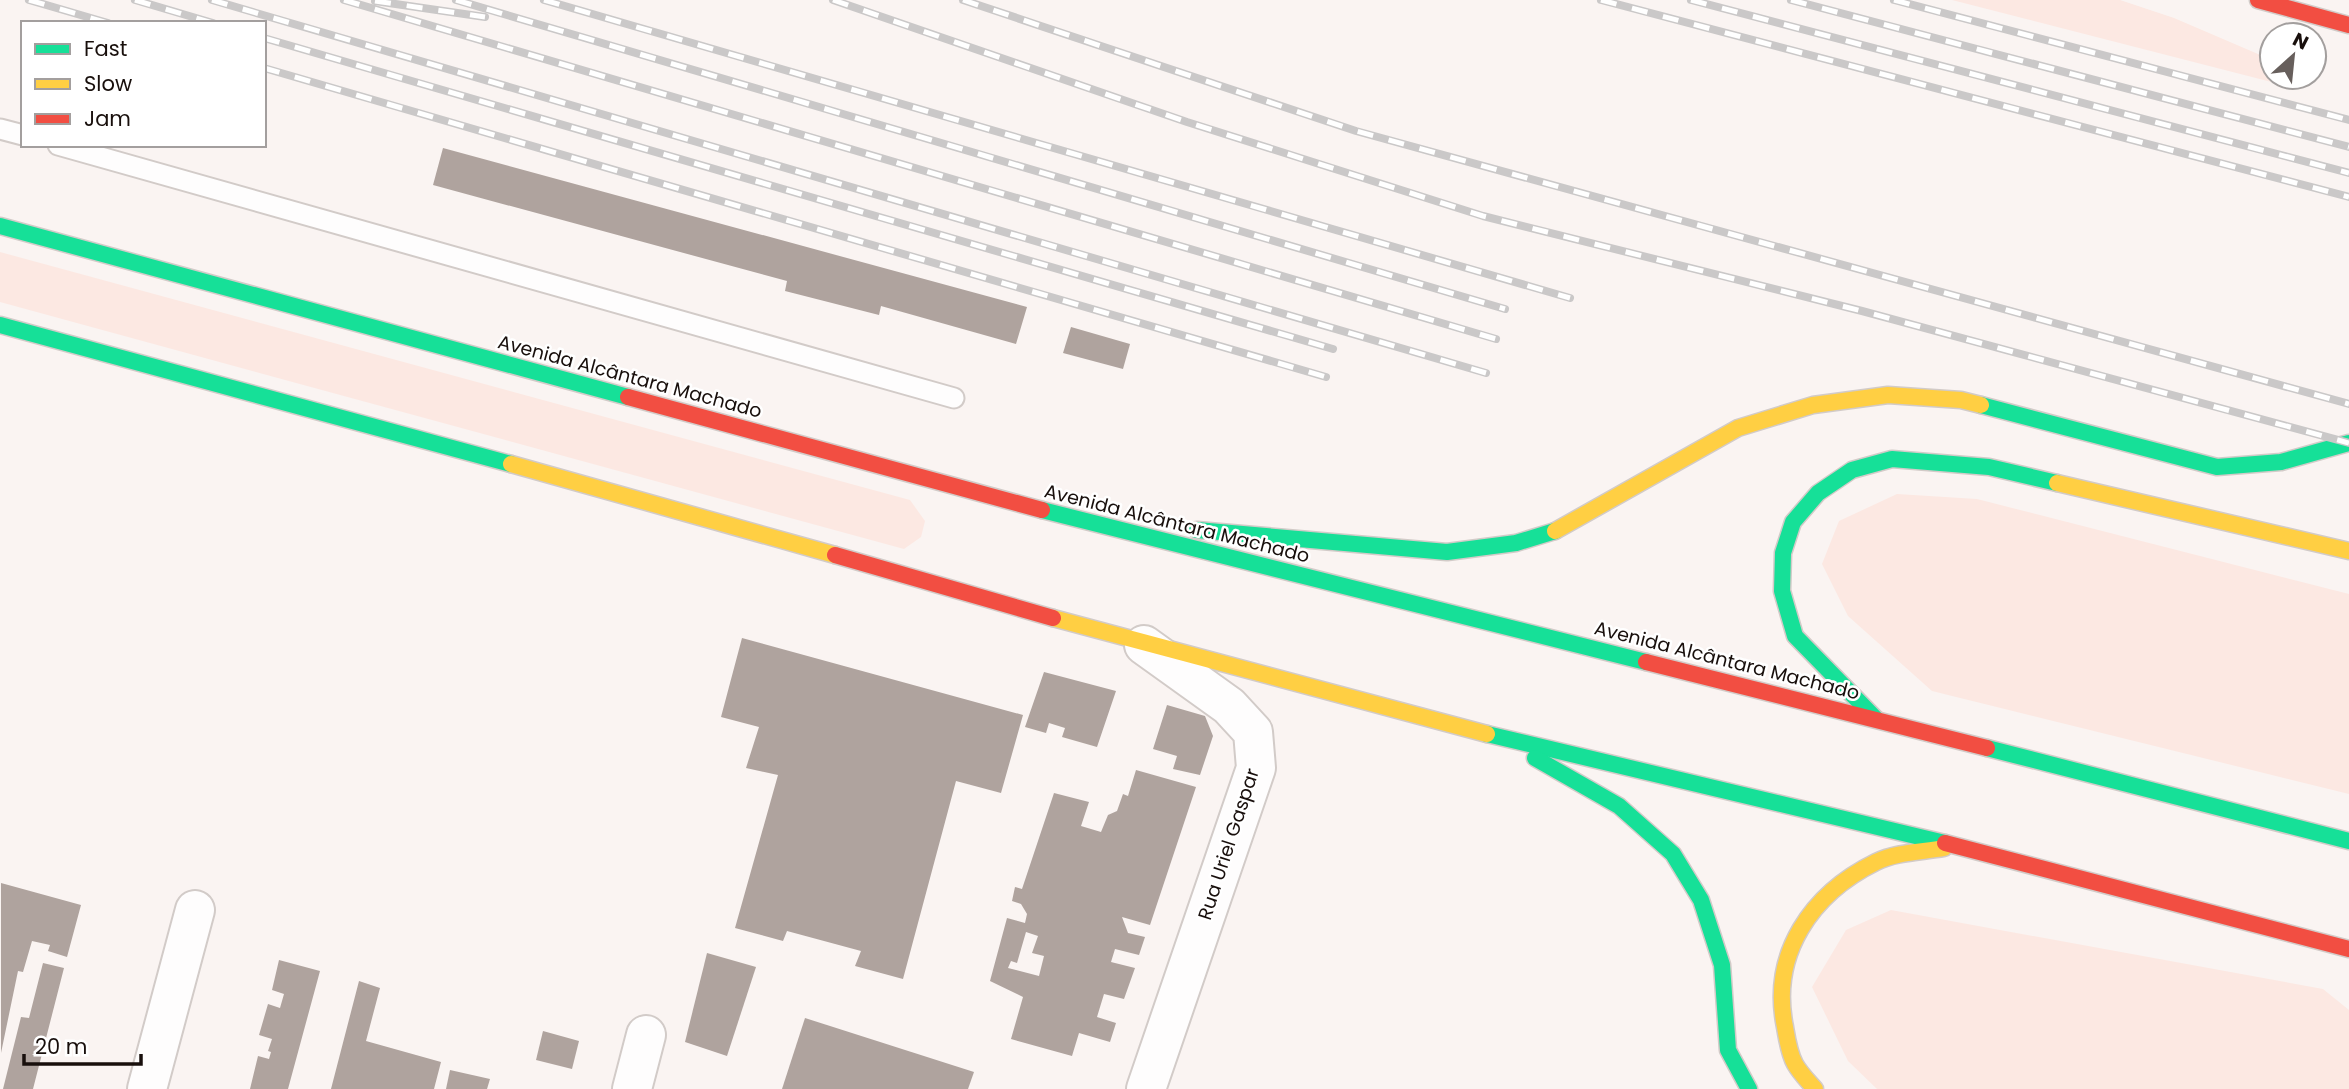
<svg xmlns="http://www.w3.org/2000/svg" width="2349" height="1089" font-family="Poppins,sans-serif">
  <rect width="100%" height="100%" fill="#faf4f2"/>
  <g fill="#fce8e2">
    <polygon points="1952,0 2120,0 2174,18 2272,60 2272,77 2301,77 2299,89"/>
    <polygon points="0,252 910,500 925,521 921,537 904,549 0,302"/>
    <polygon points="1897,494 1977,499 2349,594 2349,794 1932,691 1848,616 1822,564 1839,521"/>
    <polygon points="1891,910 2323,989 2349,1010 2349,1089 1877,1089 1848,1061 1812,987 1846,930"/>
  </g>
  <g fill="#afa39e" fill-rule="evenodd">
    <polygon points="443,148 1027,307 1016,344 881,306 879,315 785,291 787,281 433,185"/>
    <polygon points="1071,327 1130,344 1123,369 1063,353"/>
    <polygon points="742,638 1023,715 1001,793 956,781 903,979 855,966 861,951 787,931 783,941 735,928 778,775 746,768 759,727 721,717"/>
    <polygon points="1044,672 1116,691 1097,747 1062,737 1065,728 1049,723 1046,733 1025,727"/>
    <polygon points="1167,705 1205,716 1213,736 1200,775 1173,769 1177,756 1153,749"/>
    <path d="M1136,770L1196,787L1150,925L1122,917L1128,933L1145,937L1139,955L1115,949L1111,962L1135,968L1124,999L1104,994L1097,1017L1116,1023L1110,1042L1079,1033L1072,1056L1011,1039L1023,997L990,981L1007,918L1025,923L1027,914L1021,904L1012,901L1015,887L1022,889L1054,793L1089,802L1081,826L1101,832L1108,815L1117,811L1123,794L1128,796ZM1026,932L1038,936L1032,953L1044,956L1039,976L1008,968L1011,961L1017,963Z"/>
    <polygon points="1,883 81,905 67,957 48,951 50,945 32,941 23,972 18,971 1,1053"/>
    <polygon points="707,953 756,967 727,1056 685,1042"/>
    <polygon points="279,960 320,971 288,1089 250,1089 258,1056 269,1059 271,1052 268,1051 272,1039 259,1035 268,1004 280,1008 284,994 272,990"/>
    <polygon points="43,963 64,968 33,1089 3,1089 21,1017 29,1018"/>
    <polygon points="359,981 380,988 366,1041 441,1062 434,1089 331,1089"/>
    <polygon points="805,1018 974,1072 968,1089 782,1089"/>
    <polygon points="543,1031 579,1041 572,1069 536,1060"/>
    <polygon points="450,1070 490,1079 487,1089 446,1089"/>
  </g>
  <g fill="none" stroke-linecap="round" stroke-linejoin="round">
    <g stroke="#d2cbc8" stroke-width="23">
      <g id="lane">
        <polyline points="0,129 23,135"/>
        <polyline points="58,145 954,398"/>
      </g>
    </g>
    <g stroke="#d2cbc8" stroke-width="42">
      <g id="street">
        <polyline points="1144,645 1229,706 1253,732 1256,768 1146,1089"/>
        <polyline points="147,1089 195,910"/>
        <polyline points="632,1089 646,1035"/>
      </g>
    </g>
    <g stroke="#d2cbc8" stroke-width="19">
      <g id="fast">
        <polyline points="0,226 628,397"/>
        <polyline points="0,325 511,464"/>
        <polyline points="1981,405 2217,467 2281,462 2349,443"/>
        <polyline points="1042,510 1646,662"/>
        <polyline points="1197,530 1447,552 1516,543 1555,531"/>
        <polyline points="1876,719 1795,636 1782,591 1783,553 1793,522 1818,493 1852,470 1892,459 1989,467 2057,483"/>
        <polyline points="1487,734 1945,843"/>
        <polyline points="1987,748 2349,841"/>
        <polyline points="1535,758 1619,806 1673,854 1701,900 1722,965 1728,1050 1749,1089"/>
      </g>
    </g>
    <g stroke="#d2cbc8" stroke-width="19">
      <g id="slow">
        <polyline points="511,464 835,555"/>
        <polyline points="2057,483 2349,551"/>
        <polyline points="1555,531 1738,428 1813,405 1888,395 1961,400 1981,405"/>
        <polyline points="1053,618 1487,734"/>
        <path d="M1815,1089C1808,1081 1800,1073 1795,1064C1789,1053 1787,1039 1785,1027C1770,954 1811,894 1876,862C1896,852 1922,852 1944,848"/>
      </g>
    </g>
    <g stroke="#d2cbc8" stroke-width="19">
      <g id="jam">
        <polyline points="2258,0 2349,25"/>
        <polyline points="628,397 1042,510"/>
        <polyline points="835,555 1053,618"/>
        <polyline points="1646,662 1987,748"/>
        <polyline points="1945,843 2349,949"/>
      </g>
    </g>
    <use href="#lane" stroke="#fefdfd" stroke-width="19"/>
    <use href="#street" stroke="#fefdfd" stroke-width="38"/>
    <use href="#fast" stroke="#16e098" stroke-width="16"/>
    <use href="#slow" stroke="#ffcf43" stroke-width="16"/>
    <use href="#jam" stroke="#f24e42" stroke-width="16"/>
    <g stroke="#cac8c8" stroke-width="8">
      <g id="rail">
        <polyline points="29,0 108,23"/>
        <polyline points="135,0 213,23"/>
        <polyline points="212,0 1486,373"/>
        <polyline points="344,0 1496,339"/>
        <polyline points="456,0 1505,309"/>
        <polyline points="544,0 1570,298"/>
        <polyline points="833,0 1187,122 1483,216 1862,311 2349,443"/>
        <polyline points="963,0 1356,131 2349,404"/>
        <polyline points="1601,0 2349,197"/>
        <polyline points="1691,0 2349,173"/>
        <polyline points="1791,0 2349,147"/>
        <polyline points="1894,0 2349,120"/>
        <polyline points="375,1 485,17"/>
        <polyline points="264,38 1333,349"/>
        <polyline points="264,68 1326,377"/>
      </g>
    </g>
    <use href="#rail" stroke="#fff" stroke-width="5" stroke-dasharray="16" stroke-linecap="butt"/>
  </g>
  <g text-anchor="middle" stroke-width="5" stroke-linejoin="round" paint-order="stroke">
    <g font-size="19" fill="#180f0c" stroke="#fff">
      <text transform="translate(630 376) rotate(15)" y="7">Avenida Alcântara Machado</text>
      <text transform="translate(1177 523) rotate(14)" y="7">Avenida Alcântara Machado</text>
      <text transform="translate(1727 660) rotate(14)" y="7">Avenida Alcântara Machado</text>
      <text transform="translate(1228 844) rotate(-72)" y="7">Rua Uriel Gaspar</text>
    </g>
  </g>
  <rect x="21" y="21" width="245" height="126" fill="#ffffff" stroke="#a39f9e" stroke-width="2"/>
  <rect x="35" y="44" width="35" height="10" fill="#16e098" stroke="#a39f9e" stroke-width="2"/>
  <text x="84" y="56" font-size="21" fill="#180f0c">Fast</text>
  <rect x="35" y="79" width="35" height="10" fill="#ffcf43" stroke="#a39f9e" stroke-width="2"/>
  <text x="84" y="91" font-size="21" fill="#180f0c">Slow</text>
  <rect x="35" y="114" width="35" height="10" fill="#f24e42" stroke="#a39f9e" stroke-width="2"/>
  <text x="84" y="126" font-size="21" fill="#180f0c">Jam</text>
  <g transform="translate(2293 56) rotate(27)"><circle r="33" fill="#ffffff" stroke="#a39f9e" stroke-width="2"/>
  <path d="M0-5L12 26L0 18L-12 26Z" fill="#675f5c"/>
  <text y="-10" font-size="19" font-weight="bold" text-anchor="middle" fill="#180f0c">N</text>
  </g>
  <path d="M24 1054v10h117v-10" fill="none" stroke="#180f0c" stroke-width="3.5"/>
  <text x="35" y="1054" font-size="21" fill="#180f0c" stroke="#ffffff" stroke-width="5" paint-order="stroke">20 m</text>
</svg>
